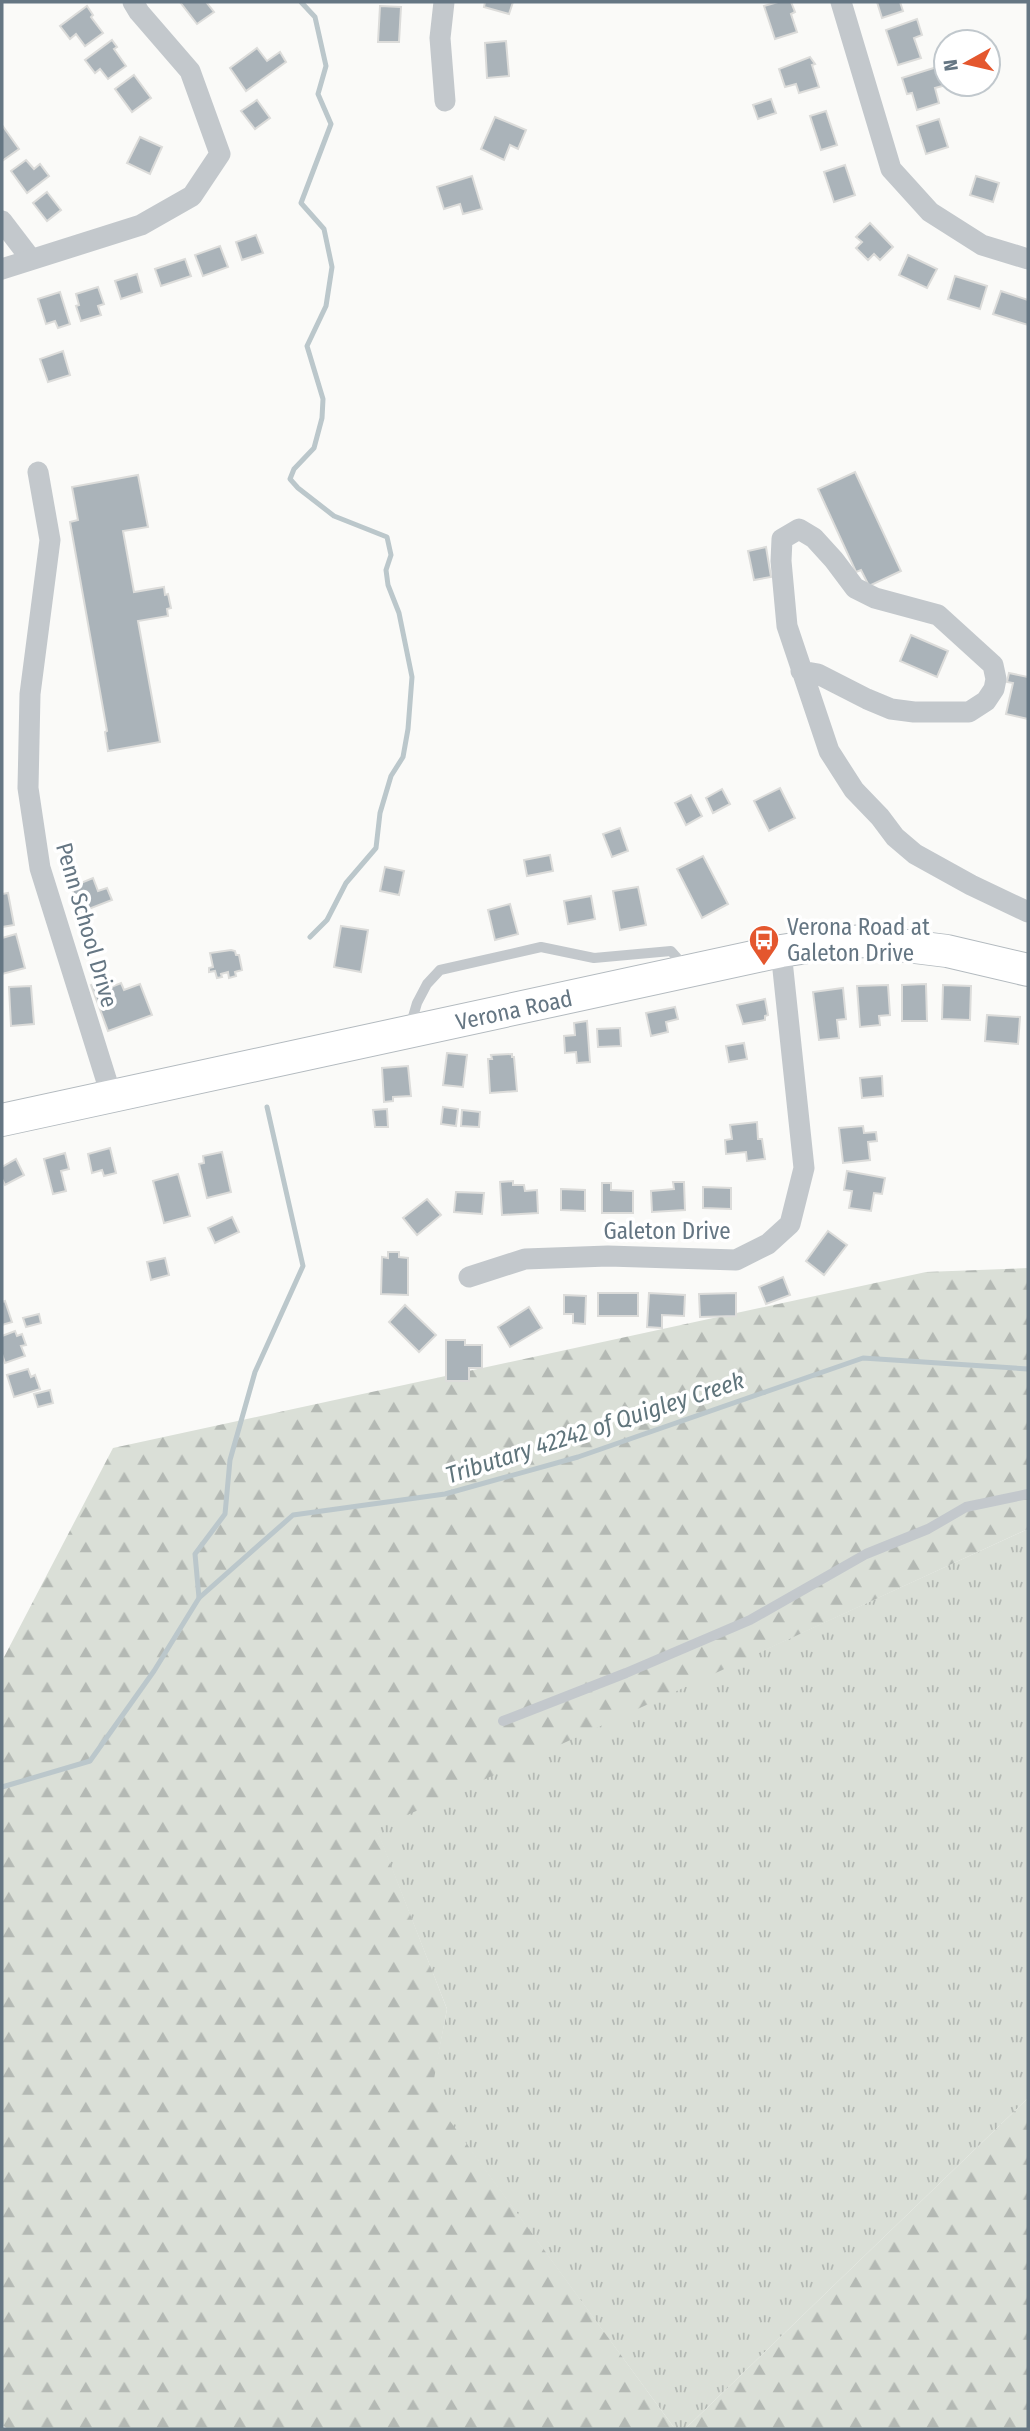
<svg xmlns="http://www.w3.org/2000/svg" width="1030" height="2431" font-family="'Fira Sans Condensed',sans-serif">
  <defs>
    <pattern id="grass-tufts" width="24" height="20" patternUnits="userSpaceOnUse" patternTransform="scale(1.75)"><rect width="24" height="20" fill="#dadfd7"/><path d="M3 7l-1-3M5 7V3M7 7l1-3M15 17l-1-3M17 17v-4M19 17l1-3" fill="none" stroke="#b4b9b4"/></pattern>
    <pattern id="forest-firs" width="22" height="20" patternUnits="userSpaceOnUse" patternTransform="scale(1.75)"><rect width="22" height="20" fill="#dadfd7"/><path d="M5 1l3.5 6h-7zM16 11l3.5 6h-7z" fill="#b4b9b4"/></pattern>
  </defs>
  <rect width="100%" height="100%" fill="#fafaf8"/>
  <polygon fill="url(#grass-tufts)" points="1028,1529 1028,2098 685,2429 675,2429 430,2095 447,2009 376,1828"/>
  <g fill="url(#forest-firs)">
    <polygon points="1028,1268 1028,1529 377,1829 447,2009 431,2095 675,2429 8,2429 2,2425 2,1661 113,1448 926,1272"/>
    <polygon points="1028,2098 1028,2429 685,2429"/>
  </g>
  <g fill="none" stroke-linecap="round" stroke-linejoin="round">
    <g stroke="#bbc7cb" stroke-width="5">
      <polyline points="301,2 315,17 326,66 318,94 331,124 301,203 324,229 332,267 326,306 307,346 323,399 322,418 314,448 294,469 290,479 298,488 334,516 387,537 391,555 386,570 388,585 399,613 412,677 408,729 403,757 391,776 380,813 376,848 346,883 327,920 310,937"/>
      <polyline points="199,1598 195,1554 225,1514 230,1460 255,1372 303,1266 267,1107"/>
      <polyline points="2,1787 90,1761 154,1671 199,1598 293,1515 445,1494 578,1457 863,1358 1028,1369"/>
    </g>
  </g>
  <g fill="#aab3b9" stroke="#dcdcda" stroke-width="2">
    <polygon points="180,2 206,2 214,12 197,24"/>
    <polygon points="485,2 513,2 509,14 484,7"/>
    <polygon points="778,2 791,2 795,12 791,14 797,32 775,39 764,6"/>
    <polygon points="877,2 900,2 903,11 882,18"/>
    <polygon points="87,6 93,15 91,17 103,33 85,46 76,34 70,39 60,26"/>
    <polygon points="380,6 401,7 399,42 378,42"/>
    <polygon points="917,19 922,35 914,38 921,58 898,65 886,30"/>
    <polygon points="112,40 117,47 114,49 126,66 108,79 100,69 95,73 85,60"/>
    <polygon points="506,41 509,76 487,78 485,43"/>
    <polygon points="257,48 267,61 280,52 286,62 246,91 230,68"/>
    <polygon points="810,57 815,64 812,65 819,87 799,93 796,84 785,87 779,69"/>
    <polygon points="940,66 946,85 935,88 939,103 917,110 912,93 907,94 902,78"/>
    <polygon points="134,75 151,98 132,112 115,89"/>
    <polygon points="771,99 776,113 758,119 753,105"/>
    <polygon points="257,100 270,118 255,129 241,111"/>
    <polygon points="826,111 837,145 821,150 810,116"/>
    <polygon points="495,117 526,130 518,149 510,145 504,160 481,149"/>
    <polygon points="939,119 948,147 926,154 917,126"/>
    <polygon points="2,125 19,149 2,161"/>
    <polygon points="140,137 162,147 150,174 127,163"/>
    <polygon points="26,160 34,169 40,164 49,176 27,193 11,171"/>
    <polygon points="845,165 855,195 834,202 824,172"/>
    <polygon points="472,176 482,209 463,214 460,204 444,209 437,187"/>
    <polygon points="976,176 999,183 993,202 970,195"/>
    <polygon points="47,192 61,210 47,221 33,203"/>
    <polygon points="870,223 893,247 880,260 874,254 868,260 856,248 862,242 856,237"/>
    <polygon points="256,235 263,253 242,260 236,242"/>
    <polygon points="220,246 228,267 203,276 195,255"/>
    <polygon points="908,255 937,269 927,288 899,275"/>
    <polygon points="185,259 191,276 161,286 155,269"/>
    <polygon points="137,274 142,292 121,299 115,281"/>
    <polygon points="955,276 987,286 980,309 948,299"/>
    <polygon points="98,287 104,304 98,306 101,315 81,321 76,306 79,305 76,294"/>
    <polygon points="1001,291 1028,300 1028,325 993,314"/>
    <polygon points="60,292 70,324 58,328 55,321 46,324 38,299"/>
    <polygon points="63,351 70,375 48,382 40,359"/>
    <polygon points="855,472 901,571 869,586 861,570 856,572 818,489"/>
    <polygon points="138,475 148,527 123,531 134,592 164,587 165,595 168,594 171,608 167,609 168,616 138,621 160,742 108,751 105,732 107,731 70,522 78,520 72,487"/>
    <polygon points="766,547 771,577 754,580 748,551"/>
    <polygon points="911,635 948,651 937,677 900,661"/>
    <polygon points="1009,673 1028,677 1028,719 1006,714 1013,683 1007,682"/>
    <polygon points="780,788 795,818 769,831 754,801"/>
    <polygon points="722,789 730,804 713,813 706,798"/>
    <polygon points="691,795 702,816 686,825 675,803"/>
    <polygon points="620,828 628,851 612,857 603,834"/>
    <polygon points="550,855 553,871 527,876 524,860"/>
    <polygon points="703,856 728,904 702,918 677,869"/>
    <polygon points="385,867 404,871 399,895 380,891"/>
    <polygon points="93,878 98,891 107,888 112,900 81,912 71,887"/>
    <polygon points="638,887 646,925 620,930 613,891"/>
    <polygon points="8,893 14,925 2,927 2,894"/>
    <polygon points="591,896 595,919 568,924 564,901"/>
    <polygon points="510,904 518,934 495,940 488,910"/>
    <polygon points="341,926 368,930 361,972 334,967"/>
    <polygon points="16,934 25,968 2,974 2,938"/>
    <polygon points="231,950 235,951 236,955 239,955 242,970 235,972 236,976 229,978 228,972 221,974 222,977 217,978 215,971 209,972 209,968 213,967 210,953"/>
    <polygon points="106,980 109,988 121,983 124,990 140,984 152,1015 108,1031 91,985"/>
    <polygon points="926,984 927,1021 902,1021 902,985"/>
    <polygon points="888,985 890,1015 879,1016 880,1025 860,1027 857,986"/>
    <polygon points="943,985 971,986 970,1020 942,1019"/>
    <polygon points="31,986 34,1024 11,1026 9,987"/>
    <polygon points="843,988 846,1019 837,1020 839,1038 819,1040 813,992"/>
    <polygon points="765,999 768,1015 765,1016 765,1020 743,1024 737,1005"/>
    <polygon points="675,1007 678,1019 666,1022 668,1032 651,1036 646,1013"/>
    <polygon points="987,1015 1020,1017 1018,1044 985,1041"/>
    <polygon points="587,1021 590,1062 577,1063 576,1052 565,1053 564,1036 575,1035 574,1023"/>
    <polygon points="620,1028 621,1046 598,1047 597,1029"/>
    <polygon points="744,1043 747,1059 729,1062 726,1046"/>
    <polygon points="447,1053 467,1055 463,1087 443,1085"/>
    <polygon points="512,1054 512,1057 514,1057 517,1091 490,1093 488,1059 492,1059 491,1055"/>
    <polygon points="408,1066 411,1096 393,1097 393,1101 384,1102 382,1068"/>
    <polygon points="882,1076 883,1096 862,1098 860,1078"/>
    <polygon points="443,1107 458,1109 456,1126 441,1124"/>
    <polygon points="387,1109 388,1127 375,1127 373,1110"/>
    <polygon points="462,1110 480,1112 479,1127 461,1126"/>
    <polygon points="757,1122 758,1139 762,1139 765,1159 747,1161 746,1152 726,1154 725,1140 732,1139 730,1125"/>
    <polygon points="863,1126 864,1133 876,1132 877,1141 868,1142 870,1160 843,1163 839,1128"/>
    <polygon points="110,1148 116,1173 104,1176 102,1170 92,1173 88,1154"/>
    <polygon points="222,1152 231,1192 207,1198 199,1164 204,1163 203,1156"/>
    <polygon points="65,1153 69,1169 61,1171 66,1191 53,1194 44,1159"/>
    <polygon points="16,1159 24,1175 5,1185 2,1179 2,1167"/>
    <polygon points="847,1171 885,1178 882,1194 874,1193 871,1211 849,1208 852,1191 844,1190"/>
    <polygon points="178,1174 190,1216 164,1223 153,1181"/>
    <polygon points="513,1181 513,1185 524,1185 525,1191 537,1190 538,1213 502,1215 500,1182"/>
    <polygon points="673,1182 684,1182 685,1210 652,1212 651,1191 674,1189"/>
    <polygon points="602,1183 611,1183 611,1190 633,1191 633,1213 602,1213"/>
    <polygon points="703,1187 731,1188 731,1209 703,1208"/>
    <polygon points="561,1189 585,1190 585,1211 561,1210"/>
    <polygon points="456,1192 484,1193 482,1214 454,1212"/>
    <polygon points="427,1199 441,1215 417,1235 403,1218"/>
    <polygon points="232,1217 239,1232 215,1243 208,1228"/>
    <polygon points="828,1231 847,1245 824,1275 806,1261"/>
    <polygon points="388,1252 399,1252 399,1257 408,1258 408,1295 381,1294 382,1257 388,1258"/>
    <polygon points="165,1258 169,1275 151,1280 147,1262"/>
    <polygon points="783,1277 790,1295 766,1304 759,1287"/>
    <rect x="598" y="1293" width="40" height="23"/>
    <polygon points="649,1293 685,1295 684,1316 662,1315 662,1328 647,1327"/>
    <polygon points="736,1293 736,1316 700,1317 699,1294"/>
    <polygon points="564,1295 586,1296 585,1324 573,1323 573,1314 564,1314"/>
    <polygon points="5,1301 12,1322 2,1325 2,1302"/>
    <polygon points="405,1305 436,1335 419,1352 389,1322"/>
    <polygon points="529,1307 542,1328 510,1347 498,1327"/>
    <polygon points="39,1314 41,1323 26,1327 23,1318"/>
    <polygon points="15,1331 17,1336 22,1334 26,1345 21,1346 25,1356 5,1363 2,1354 2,1336"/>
    <polygon points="446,1340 465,1340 465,1345 482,1345 482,1368 469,1368 469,1381 446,1381"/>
    <polygon points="28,1369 31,1377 35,1375 40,1389 14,1397 7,1375"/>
    <polygon points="50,1390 53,1403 38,1407 34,1394"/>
  </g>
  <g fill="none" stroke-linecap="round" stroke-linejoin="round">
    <g stroke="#b3babf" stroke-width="34">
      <polyline id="secondary" points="2,1120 781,951 834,943 866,941 947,951 1028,970"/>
    </g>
    <g stroke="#c3c8cc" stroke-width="10">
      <polyline points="410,1027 417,1003 427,984 440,970 541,947 594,958 671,951 686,968"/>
      <polyline points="503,1721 626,1673 750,1620 866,1554 928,1529 966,1507 1028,1494"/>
    </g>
    <g stroke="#c3c8cc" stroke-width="21">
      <polyline points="444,2 440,38 445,101"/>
      <polyline points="841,2 891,169 930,212 982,245 1028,259"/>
      <polyline points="2,221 31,259"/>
      <polyline points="2,269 141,225 192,196 220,154 190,71 139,12 133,2"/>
      <polyline points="38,472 50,540 30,694 28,788 40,868 112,1098"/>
      <polyline points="801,671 818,674 867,699 891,709 914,712 969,712 986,701 994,689 996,679 993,665 938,615 875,598 855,588 834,560 814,538 799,529 782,539 781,561 787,626 829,751 854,790 880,817 895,837 915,854 971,885 1028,912"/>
      <polyline points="469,1277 525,1259 608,1256 736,1260 768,1244 790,1224 804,1168 781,951"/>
    </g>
    <use href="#secondary" stroke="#fff" stroke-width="32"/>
  </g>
  <defs>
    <g id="bus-pin" transform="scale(1.575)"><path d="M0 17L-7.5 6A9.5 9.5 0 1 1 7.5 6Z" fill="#e4572e" stroke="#fff"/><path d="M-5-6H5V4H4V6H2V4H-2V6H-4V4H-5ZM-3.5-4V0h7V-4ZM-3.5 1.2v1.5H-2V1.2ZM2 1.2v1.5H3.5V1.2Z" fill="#fff"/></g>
  </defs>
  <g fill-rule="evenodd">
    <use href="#bus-pin" x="764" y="940"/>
  </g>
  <g text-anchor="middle" stroke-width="7" stroke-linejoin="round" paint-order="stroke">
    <g font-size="23" fill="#657683" stroke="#fff">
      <text transform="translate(87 925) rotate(74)" y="8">Penn School Drive</text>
      <text transform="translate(514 1010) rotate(-12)" y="8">Verona Road</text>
      <text x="667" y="1239">Galeton Drive</text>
    </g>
    <g font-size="23" fill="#657683" stroke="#fff" text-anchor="start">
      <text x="787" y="935">Verona Road at<tspan x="787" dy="26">Galeton Drive</tspan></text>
    </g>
    <g font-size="24" font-style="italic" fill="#60757c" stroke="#fff">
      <text transform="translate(595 1428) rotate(-18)" y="8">Tributary 42242 of Quigley Creek</text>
    </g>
  </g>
  <rect width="1030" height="2431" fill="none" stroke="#657683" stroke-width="7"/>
  <g transform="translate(967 63) rotate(262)"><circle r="33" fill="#ffffff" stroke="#c1c8cd" stroke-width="2"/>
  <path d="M0-5L12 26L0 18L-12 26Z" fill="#e4572e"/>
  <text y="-10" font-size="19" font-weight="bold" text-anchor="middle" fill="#657683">N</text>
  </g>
</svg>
